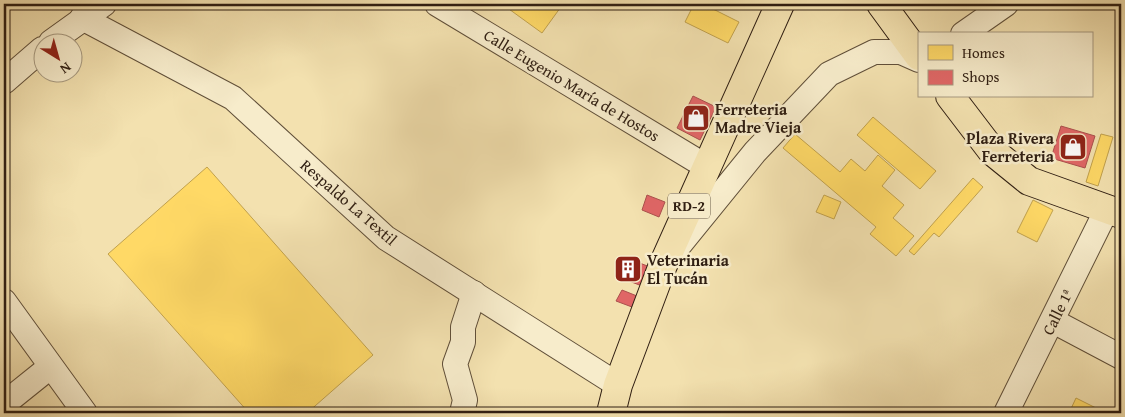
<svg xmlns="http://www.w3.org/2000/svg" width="1125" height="417" font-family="'Gentium Book Plus',serif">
  <rect width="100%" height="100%" fill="#f3e1af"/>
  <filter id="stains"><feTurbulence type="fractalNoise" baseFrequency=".004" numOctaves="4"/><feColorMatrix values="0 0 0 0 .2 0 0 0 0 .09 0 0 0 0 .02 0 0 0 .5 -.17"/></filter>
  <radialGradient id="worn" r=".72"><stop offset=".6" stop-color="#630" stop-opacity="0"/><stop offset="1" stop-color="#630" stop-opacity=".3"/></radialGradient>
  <g fill="#ffd966" stroke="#c1a14d">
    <polygon points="502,4 563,4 542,33"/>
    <polygon points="694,4 703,4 739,22 728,43 685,22"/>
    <polygon points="873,117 936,171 920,189 857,135"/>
    <polygon points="795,134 840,172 851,159 865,171 878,155 895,170 882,186 904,205 893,218 914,236 896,256 870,234 876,227 783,148"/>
    <polygon points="1101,134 1113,137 1098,186 1086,182"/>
    <polygon points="207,167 373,355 307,413 249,413 108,254"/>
    <polygon points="973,178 983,187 939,237 934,233 914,255 909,251"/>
    <polygon points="824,195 841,202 834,219 816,212"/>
    <polygon points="1033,200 1053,210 1037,242 1017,232"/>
    <polygon points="626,257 637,262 629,281 618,276"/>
    <polygon points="1076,398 1102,411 1101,413 1069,413"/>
  </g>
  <g fill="#e06666" stroke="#ab504d">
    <polygon points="693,96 716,107 700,140 677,128"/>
    <polygon points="1061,126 1095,136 1085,168 1051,158"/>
    <polygon points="647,195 665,202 659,217 642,210"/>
    <polygon points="637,262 650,267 642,286 629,281"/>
    <polygon points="622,290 637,296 632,307 616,301"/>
  </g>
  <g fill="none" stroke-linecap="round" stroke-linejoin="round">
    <g stroke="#604f39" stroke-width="26">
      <g id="minor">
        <polyline points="437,4 707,167"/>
        <polyline points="82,18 233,98 386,238 618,385"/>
        <polyline points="963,34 1006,4"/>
        <polyline points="51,42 104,4"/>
        <polyline points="4,82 42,49"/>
        <polyline points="677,248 755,152 829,74 874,52 901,52 919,60"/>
        <polyline points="4,301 85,413"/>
        <polyline points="1053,321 1121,357"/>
        <polyline points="4,404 50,367"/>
        <polyline points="462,413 465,400 455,364 463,342 463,327 474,293"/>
        <polyline points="1006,413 1107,209"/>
      </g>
    </g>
    <g stroke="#2f1e12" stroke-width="30">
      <g id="major">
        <polyline points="881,4 919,56"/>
        <polyline points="950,96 992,151 1029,181 1121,214"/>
        <polyline points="611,413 618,385 663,265 780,4"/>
      </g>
    </g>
    <use href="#minor" stroke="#f7eccb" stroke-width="24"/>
    <use href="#major" stroke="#f3e1af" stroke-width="28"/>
  </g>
  <defs>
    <g id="shop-square" transform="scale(1.4375)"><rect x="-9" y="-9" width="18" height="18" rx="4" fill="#8f2418" stroke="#f7eccb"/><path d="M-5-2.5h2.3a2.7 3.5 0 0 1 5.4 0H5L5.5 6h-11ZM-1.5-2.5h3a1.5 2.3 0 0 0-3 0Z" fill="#fff"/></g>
    <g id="building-square" transform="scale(1.4375)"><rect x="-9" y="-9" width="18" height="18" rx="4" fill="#8f2418" stroke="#f7eccb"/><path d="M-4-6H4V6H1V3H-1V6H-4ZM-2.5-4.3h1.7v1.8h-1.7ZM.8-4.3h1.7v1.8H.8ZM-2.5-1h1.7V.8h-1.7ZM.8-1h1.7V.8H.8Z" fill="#fff"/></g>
  </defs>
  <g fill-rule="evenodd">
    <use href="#shop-square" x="696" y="118"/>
    <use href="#shop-square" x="1073" y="147"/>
    <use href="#building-square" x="628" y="269"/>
  </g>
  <g text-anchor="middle" stroke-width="5" stroke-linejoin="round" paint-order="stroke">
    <rect fill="#f7eccb" stroke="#6b5c4a" stroke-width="1" x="668" y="193.5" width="42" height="25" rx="4"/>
    <g font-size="15" font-weight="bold" fill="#2f1e12">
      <text x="689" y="211">RD-2</text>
    </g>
    <g font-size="16" fill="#2f1e12" stroke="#f7eccb">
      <text transform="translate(572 85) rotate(31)" y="6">Calle Eugenio María de Hostos</text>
      <text transform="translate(349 202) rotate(41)" y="6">Respaldo La Textil</text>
      <text transform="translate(1057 312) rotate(-64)" y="6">Calle 1ª</text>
    </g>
    <g font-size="16" font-weight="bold" fill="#2f1e12" stroke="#f7eccb" text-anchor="start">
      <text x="715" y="115">Ferreteria<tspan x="715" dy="18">Madre Vieja</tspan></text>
      <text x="1054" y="144" text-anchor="end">Plaza Rivera<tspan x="1054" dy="18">Ferreteria</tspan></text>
      <text x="647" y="266">Veterinaria<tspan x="647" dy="18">El Tucán</tspan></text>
    </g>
  </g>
  <rect width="1125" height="417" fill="none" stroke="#f3e1af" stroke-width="20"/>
  <rect x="5" y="5" width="1115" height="407" fill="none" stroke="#2f1e12" stroke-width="2.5"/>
  <rect x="10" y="10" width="1105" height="397" fill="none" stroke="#2f1e12"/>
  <rect x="918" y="32" width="175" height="65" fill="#f7eccb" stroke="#a79a81"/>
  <rect x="928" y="45" width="25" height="15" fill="#ffd966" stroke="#a79a81"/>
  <text x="962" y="58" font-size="15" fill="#2f1e12">Homes</text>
  <rect x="928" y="70" width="25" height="15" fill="#e06666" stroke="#a79a81"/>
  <text x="962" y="82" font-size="15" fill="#2f1e12">Shops</text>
  <g transform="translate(58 58) rotate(143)"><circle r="24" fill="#f7eccb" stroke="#a79a81"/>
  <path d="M0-4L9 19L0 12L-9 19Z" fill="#8f2418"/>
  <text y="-8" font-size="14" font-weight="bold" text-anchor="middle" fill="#2f1e12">N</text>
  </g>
  <rect width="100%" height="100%" filter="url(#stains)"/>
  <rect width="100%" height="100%" fill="url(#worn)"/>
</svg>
